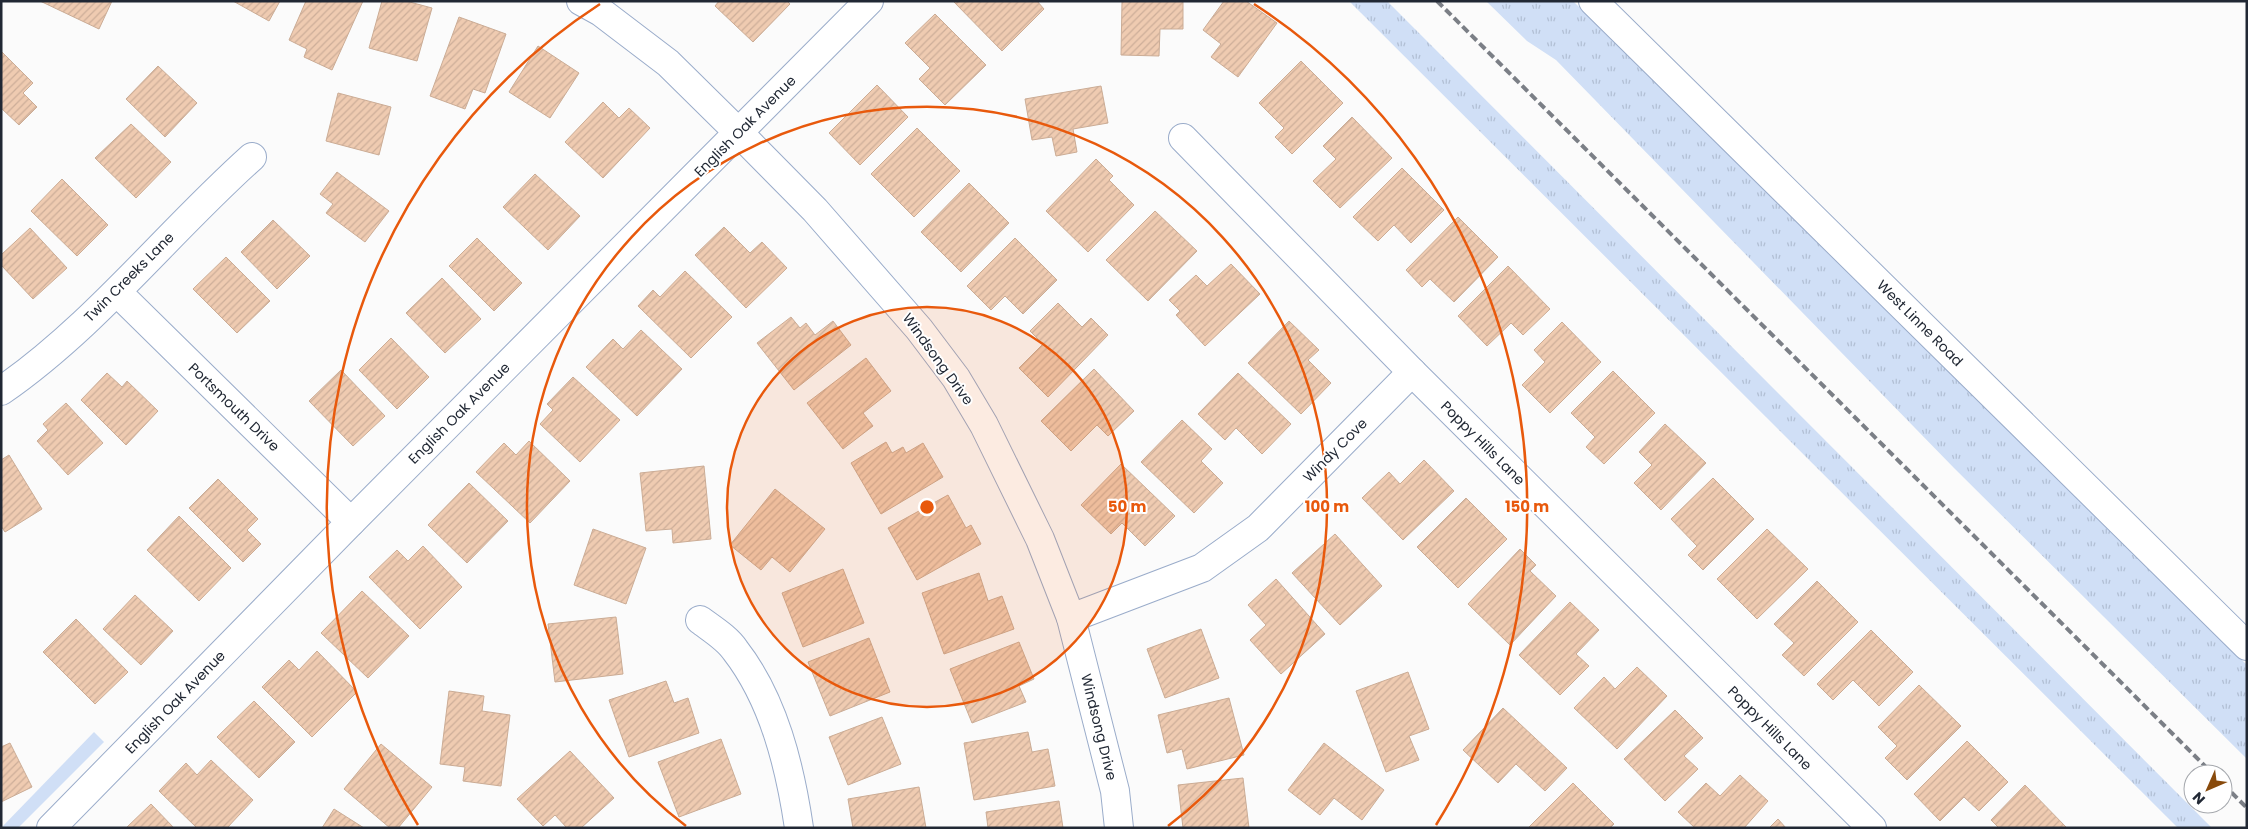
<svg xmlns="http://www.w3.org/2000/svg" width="2248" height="829" font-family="Poppins,sans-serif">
  <defs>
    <pattern id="grass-tufts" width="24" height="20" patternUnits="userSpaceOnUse" patternTransform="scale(1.25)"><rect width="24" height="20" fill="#d0dff6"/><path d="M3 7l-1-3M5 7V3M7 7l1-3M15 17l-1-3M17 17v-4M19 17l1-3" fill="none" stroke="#b2bfd4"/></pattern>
    <pattern id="building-hatch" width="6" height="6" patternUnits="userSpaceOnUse" patternTransform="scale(1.25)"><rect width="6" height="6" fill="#efcbb1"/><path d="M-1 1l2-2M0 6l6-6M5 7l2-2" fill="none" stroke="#cdae99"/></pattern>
  </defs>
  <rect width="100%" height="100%" fill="#fbfbfb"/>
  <g fill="url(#grass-tufts)">
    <polygon points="1349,1 1387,1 2212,828 2178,828"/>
    <polygon points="1486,1 1573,1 2247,665 2247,759 1954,468 1556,60 1527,41"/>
  </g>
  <polygon fill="#d0dff6" points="94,732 104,742 18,828 1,828"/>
  <g fill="url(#building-hatch)" stroke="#cbac95">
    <polygon points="40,1 112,1 99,29"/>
    <polygon points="233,1 280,1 269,21"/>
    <polygon points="306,1 363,1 332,70 304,57 307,49 289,40"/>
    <polygon points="382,1 406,1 432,8 417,61 369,48"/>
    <polygon points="719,1 787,1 790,4 753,42 715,6"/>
    <polygon points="953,1 1037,1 1044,9 1002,51"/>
    <polygon points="1122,1 1183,1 1183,29 1160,29 1159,56 1121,55"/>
    <polygon points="1224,1 1246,1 1277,23 1238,77 1211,57 1221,44 1203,30"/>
    <polygon points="935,14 986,65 945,105 919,79 930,68 905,43"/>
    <polygon points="459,17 506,34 485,93 473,89 465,109 430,96"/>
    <polygon points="538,46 579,73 550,118 509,92"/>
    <polygon points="2,52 33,83 23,93 37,107 19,125 1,108"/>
    <polygon points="1301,61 1343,103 1292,154 1275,137 1284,128 1259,103"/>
    <polygon points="158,66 197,103 165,137 126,99"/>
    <polygon points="877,85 908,117 860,165 829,133"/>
    <polygon points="1101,86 1108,123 1073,129 1077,152 1056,156 1052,137 1032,140 1025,99"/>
    <polygon points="338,93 391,107 379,155 326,141"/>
    <polygon points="603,102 619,118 629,108 650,128 603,178 565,142"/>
    <polygon points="1352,117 1392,158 1340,208 1313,181 1336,159 1323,146"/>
    <polygon points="131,124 171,162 136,198 95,158"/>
    <polygon points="917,128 960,171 914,217 871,174"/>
    <polygon points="1096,159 1113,176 1109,180 1134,205 1088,252 1046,211"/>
    <polygon points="1402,168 1444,210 1411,243 1394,225 1378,241 1353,217"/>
    <polygon points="337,172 389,211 365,242 326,213 333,204 320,194"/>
    <polygon points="535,174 580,216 548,250 503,207"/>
    <polygon points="62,179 108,225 77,256 31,211"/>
    <polygon points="969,183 1009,223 961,272 921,232"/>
    <polygon points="1155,211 1197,251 1148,301 1106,260"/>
    <polygon points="1458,217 1498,257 1454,302 1430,279 1422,287 1406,270"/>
    <polygon points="273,220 310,256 277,289 241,252"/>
    <polygon points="724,227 750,253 762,242 787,268 746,308 695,255"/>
    <polygon points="30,228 67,268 33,299 1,265 1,255"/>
    <polygon points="477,238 522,283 494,311 449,266"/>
    <polygon points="1015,238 1057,280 1023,314 1005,296 991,310 967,286"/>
    <polygon points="226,257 270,301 237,333 193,289"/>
    <polygon points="1231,264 1260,294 1205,346 1176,315 1180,311 1169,300 1196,275 1207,286"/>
    <polygon points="1508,266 1550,309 1523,335 1511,323 1487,346 1458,316"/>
    <polygon points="685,271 732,317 691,358 638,306 653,290 660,297"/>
    <polygon points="442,278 481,319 445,353 406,313"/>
    <polygon points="1058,303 1082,327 1091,318 1108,335 1048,397 1019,368 1043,344 1030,331"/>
    <polygon points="791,317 800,328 806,323 815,335 833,321 851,345 794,390 757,343"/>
    <polygon points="1289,321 1319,350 1308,360 1331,383 1301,414 1248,363"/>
    <polygon points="1562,322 1601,362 1550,413 1522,385 1545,362 1534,350"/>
    <polygon points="641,330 682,369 637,416 586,367 613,339 623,349"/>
    <polygon points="391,338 429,377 397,409 359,370"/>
    <polygon points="866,358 891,391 863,413 873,426 843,449 807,403"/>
    <polygon points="1094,369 1134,411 1108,436 1097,425 1071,451 1041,421"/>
    <polygon points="341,370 385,416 353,446 309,401"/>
    <polygon points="1613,371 1655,413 1604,464 1586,447 1595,437 1571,413"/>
    <polygon points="107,373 122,387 127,381 158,411 126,445 81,400"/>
    <polygon points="1238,373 1291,424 1262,454 1236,428 1225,440 1198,414"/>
    <polygon points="573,377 620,420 580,462 540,424 553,410 547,404"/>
    <polygon points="66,403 103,443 68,475 37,441 48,430 43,424"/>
    <polygon points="1182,420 1212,449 1201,461 1223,483 1194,513 1141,462"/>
    <polygon points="1665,424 1706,463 1661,510 1634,483 1652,465 1639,452"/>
    <polygon points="529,441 570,481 530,523 476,472 504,443 516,455"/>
    <polygon points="886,442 892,453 903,447 906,453 923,443 943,477 881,514 851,463"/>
    <polygon points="9,455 42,509 5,532 1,526 1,460"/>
    <polygon points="1424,460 1454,491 1403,540 1362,498 1389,472 1400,484"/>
    <polygon points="1121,464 1175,516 1145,546 1122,523 1111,534 1081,505"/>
    <polygon points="704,466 711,539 673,543 672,529 646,531 640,473"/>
    <polygon points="1713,478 1754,519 1703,570 1688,555 1697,546 1671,519"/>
    <polygon points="218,479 258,519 247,530 261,544 243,562 189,508"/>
    <polygon points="469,483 508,521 467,563 428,525"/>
    <polygon points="775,489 825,529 790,572 772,557 761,570 730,545"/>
    <polygon points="948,495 966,528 971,525 981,544 917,580 888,528"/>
    <polygon points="1466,498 1507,539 1458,588 1417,547"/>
    <polygon points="179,516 231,568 199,601 147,550"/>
    <polygon points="593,529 646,548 626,604 574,585"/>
    <polygon points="1767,529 1808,569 1757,619 1717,579"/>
    <polygon points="1335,534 1382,586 1340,625 1292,573"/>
    <polygon points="423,546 462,587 420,629 369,577 397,550 408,561"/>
    <polygon points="1520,549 1536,565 1530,571 1556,596 1510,645 1468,604"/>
    <polygon points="843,569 864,623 803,647 782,593"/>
    <polygon points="979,573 988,601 1002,596 1014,629 944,654 922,593"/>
    <polygon points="1276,579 1325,634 1281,674 1250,640 1266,625 1248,605"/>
    <polygon points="1817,581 1858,622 1804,676 1782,655 1794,643 1774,624"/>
    <polygon points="362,591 409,636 368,678 321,633"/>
    <polygon points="135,595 173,631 141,665 103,629"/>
    <polygon points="1570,602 1599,630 1576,654 1589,666 1560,695 1519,655"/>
    <polygon points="616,617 623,674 555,682 548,624"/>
    <polygon points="76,619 128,672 95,704 43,652"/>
    <polygon points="1201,629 1219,678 1165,698 1147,649"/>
    <polygon points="1871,630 1913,672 1879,706 1853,680 1833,700 1817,684"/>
    <polygon points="869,638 890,692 830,716 808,662"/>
    <polygon points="1019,642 1034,679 1019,686 1026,702 972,723 950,669"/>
    <polygon points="317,651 357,692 312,737 262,687 289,660 299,670"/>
    <polygon points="1637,667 1667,696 1617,749 1574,708 1604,677 1615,689"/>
    <polygon points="1408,672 1429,729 1409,736 1419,760 1386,772 1356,691"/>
    <polygon points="666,681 674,703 688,698 699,733 629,757 609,700"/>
    <polygon points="1919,685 1961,726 1907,780 1885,758 1897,746 1878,727"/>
    <polygon points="449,691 484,696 482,711 510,715 501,786 463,781 465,767 440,764"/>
    <polygon points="1229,698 1244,755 1187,769 1182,749 1167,753 1158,715"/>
    <polygon points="254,701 295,742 259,778 217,737"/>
    <polygon points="1503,708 1567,768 1545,791 1516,764 1498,783 1463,750"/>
    <polygon points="1675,710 1703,738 1684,756 1698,769 1665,801 1624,759"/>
    <polygon points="882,717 901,764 848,785 829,737"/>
    <polygon points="1028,732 1032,752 1048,749 1055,786 974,800 964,743"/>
    <polygon points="721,739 741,794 679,817 658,762"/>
    <polygon points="1967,741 2008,782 1979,811 1964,797 1940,821 1914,794"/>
    <polygon points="10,743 32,787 1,802 1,747"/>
    <polygon points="1324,743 1384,790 1362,820 1334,798 1320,815 1288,790"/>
    <polygon points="381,744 432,787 398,828 390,828 344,789"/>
    <polygon points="570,751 614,798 581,828 567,828 555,815 543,826 517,799"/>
    <polygon points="211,760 253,800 227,828 197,828 159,791 186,763 197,775"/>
    <polygon points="1740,775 1768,801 1744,828 1695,828 1678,812 1706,783 1720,796"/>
    <polygon points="1243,778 1249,828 1183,828 1178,785"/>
    <polygon points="1573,783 1614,824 1610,828 1528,828"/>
    <polygon points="2025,785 2066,827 2065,828 1999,828 1991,820"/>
    <polygon points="919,787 926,828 853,828 848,799"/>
    <polygon points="1059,801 1063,828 988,828 986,812"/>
    <polygon points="151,804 174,828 126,828"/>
    <polygon points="334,809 364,828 322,828"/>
    <polygon points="1778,819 1786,828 1769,828"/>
  </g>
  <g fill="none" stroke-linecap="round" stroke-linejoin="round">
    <g stroke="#9aacca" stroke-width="30">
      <g id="minor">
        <polyline points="581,1 601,12 668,63 738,132 815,210 919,329 956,378 984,425 1040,539 1071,618 1115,791 1119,828"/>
        <polyline points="1183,138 1412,372 1872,828"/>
        <polyline points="117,292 351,522"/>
        <path d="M1,391C95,326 167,233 252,157"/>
        <polyline points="1071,618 1202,568 1258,528 1412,372"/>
        <path d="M700,620C712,629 727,638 735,650C774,700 790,767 799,828"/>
        <polyline points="51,828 351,522 869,1"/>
      </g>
    </g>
    <g stroke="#9aacca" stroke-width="30">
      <polyline id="major" points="1593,1 2247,646"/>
    </g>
    <use href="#minor" stroke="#fff" stroke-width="28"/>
    <use href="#major" stroke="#fff" stroke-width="28"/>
    <g stroke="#7b7f86" stroke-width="4" stroke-dasharray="8 4" stroke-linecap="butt">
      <polyline points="1437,1 2213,774"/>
      <polyline points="2223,784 2247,808"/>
    </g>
  </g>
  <circle cx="927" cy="507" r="200" fill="#e8590c" fill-opacity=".12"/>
  <g fill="none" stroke="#e8590c" stroke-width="2.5">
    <circle cx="927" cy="507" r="200"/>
    <path d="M686 826A400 400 0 1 1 1168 826"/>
    <path d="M418 825A600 600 0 0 1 600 4M1254 4A600 600 0 0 1 1436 825"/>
  </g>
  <g text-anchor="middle" stroke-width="4" stroke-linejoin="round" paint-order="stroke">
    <g font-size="14" fill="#212834" stroke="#fff">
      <text transform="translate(745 126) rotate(-45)" y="5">English Oak Avenue</text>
      <text transform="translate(129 277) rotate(-45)" y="5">Twin Creeks Lane</text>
      <text transform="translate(1920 323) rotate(45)" y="5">West Linne Road</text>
      <text transform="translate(938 359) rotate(54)" y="5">Windsong Drive</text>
      <text transform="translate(234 407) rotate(44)" y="5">Portsmouth Drive</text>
      <text transform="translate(459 413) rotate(-45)" y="5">English Oak Avenue</text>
      <text transform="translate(1483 443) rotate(45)" y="5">Poppy Hills Lane</text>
      <text transform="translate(1335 450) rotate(-45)" y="5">Windy Cove</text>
      <text transform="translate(175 702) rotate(-46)" y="5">English Oak Avenue</text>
      <text transform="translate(1099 727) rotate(76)" y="5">Windsong Drive</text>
      <text transform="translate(1770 728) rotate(45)" y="5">Poppy Hills Lane</text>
    </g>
  </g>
  <circle cx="927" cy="507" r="8" fill="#e8590c" stroke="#fff" stroke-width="2.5"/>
  <g font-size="15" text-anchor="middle" font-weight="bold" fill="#e8590c" stroke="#fff" stroke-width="4" stroke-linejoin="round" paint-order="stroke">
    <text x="1127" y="512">50 m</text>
    <text x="1327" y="512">100 m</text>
    <text x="1527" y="512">150 m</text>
  </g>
  <rect width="2248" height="829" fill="none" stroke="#212834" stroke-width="5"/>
  <g transform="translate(2208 789) rotate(225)"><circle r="24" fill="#ffffff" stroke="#a6a9ae"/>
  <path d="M0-4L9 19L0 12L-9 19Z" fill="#884a0c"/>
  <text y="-8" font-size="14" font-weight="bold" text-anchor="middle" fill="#212834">N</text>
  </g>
</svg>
